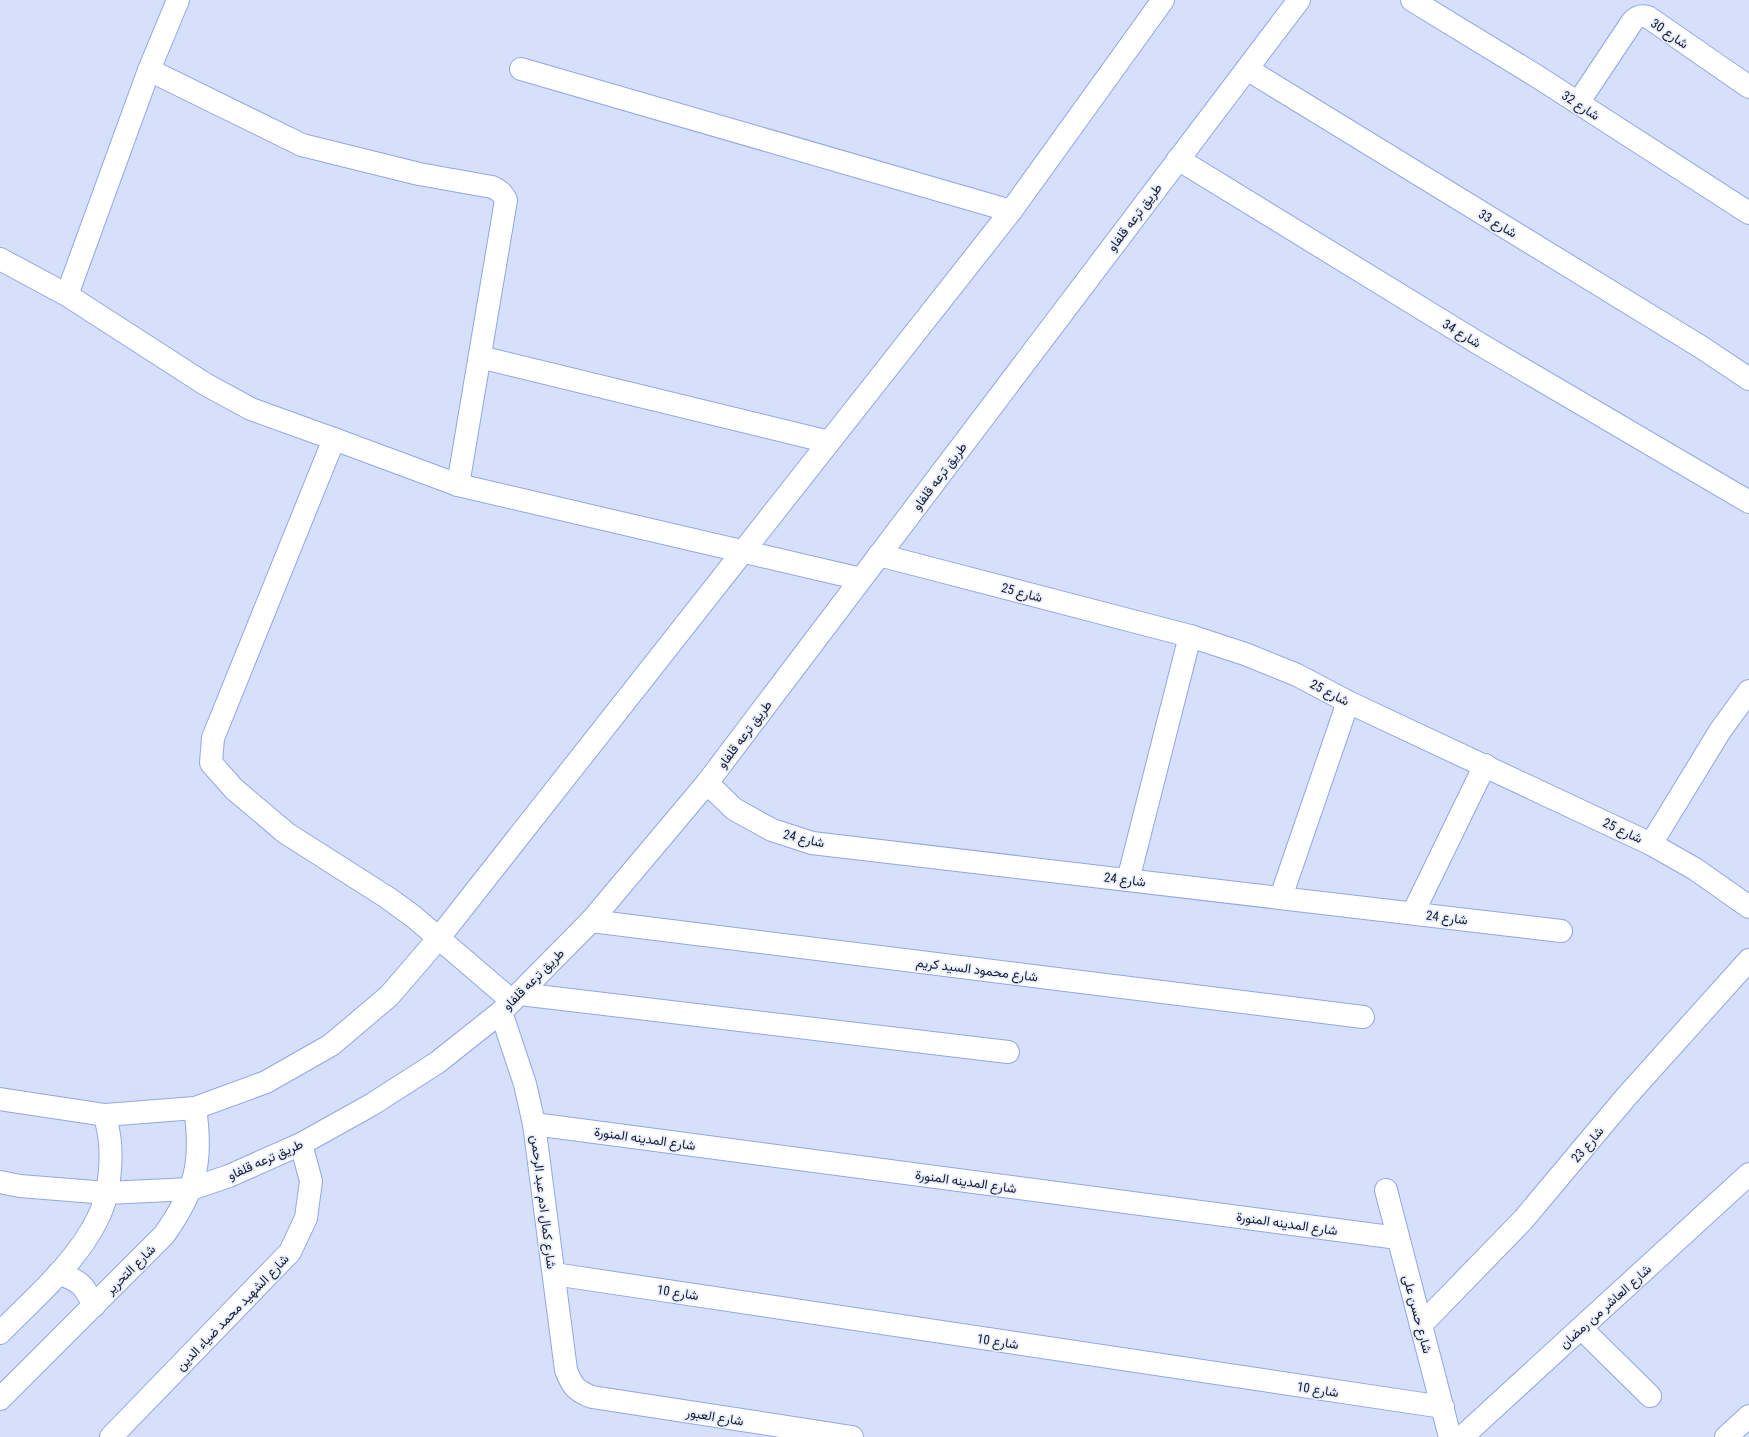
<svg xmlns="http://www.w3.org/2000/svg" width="1749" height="1437" font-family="'Roboto Condensed',Vazirmatn,sans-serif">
  <rect width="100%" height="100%" fill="#d7e0fb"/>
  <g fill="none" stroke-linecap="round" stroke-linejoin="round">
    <g stroke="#91a6e6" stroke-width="24">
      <g id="minor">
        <polyline points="1412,0 1538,77 1749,213"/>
        <polyline points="521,69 1011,211"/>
        <polyline points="1247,69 1701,347 1749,379"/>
        <path d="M149,70L302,145L419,174L492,187C499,190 503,193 506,200L458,485"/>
        <path d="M1578,103L1632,22C1637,16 1641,15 1648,17L1749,87"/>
        <polyline points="1178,159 1478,343 1749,502"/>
        <polyline points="0,259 67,295 205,384 251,409 334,439"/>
        <polyline points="67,295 149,70 178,0"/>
        <polyline points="480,357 829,442"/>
        <polyline points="879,555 1190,636 1245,654 1297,675 1348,702 1651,844 1695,869 1749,907"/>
        <polyline points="707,783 734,809 772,830 812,843 1561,931"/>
        <polyline points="1651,844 1720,731 1749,691"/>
        <polyline points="1128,880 1190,636"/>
        <polyline points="1281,897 1348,702"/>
        <polyline points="1413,913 1485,765"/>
        <polyline points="591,921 1363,1017"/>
        <polyline points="520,994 1008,1052"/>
        <polyline points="512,1001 414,917 388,898 286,833 234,789 211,763 213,738 334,439 458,485 861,579"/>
        <path d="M501,1012L525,1084L534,1124L566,1370C572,1386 576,1391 592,1397L852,1437"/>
        <polyline points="0,1099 105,1115 195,1108 266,1082 331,1045 389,996 438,939 1011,211 1163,0"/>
        <polyline points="534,1124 1398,1238"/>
        <polyline points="0,1182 20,1186 107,1193 191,1189 229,1176 301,1144 371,1105 438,1062 501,1012 591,921 707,783 1299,0"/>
        <polyline points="1386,1190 1450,1437"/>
        <path d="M58,1274C80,1280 84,1285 94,1306"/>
        <polyline points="554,1274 1443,1407"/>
        <polyline points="1421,1325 1523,1220 1626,1097 1749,960"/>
        <polyline points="1581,1328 1650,1396"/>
        <path d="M0,1333C34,1298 75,1264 97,1220C109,1197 112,1167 110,1142C109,1133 107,1124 105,1115"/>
        <path d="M0,1399L164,1235C196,1190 203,1162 195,1108"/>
        <polyline points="111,1437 290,1252 306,1218 311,1181 301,1144"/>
        <polyline points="1462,1437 1749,1174"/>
        <polyline points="1726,1437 1749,1416"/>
      </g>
    </g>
    <use href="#minor" stroke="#fff" stroke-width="22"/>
  </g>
  <g text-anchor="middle" stroke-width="3.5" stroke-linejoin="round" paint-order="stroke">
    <g font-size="13" fill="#121931" stroke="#e9eefb">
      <text transform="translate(1670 33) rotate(34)" y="5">شارع 30</text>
      <text transform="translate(1581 105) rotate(33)" y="5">شارع 32</text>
      <text transform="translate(1134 217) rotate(-53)" y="5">طريق ترعه قلفاو</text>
      <text transform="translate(1498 223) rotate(31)" y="5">شارع 33</text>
      <text transform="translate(1462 333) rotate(31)" y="5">شارع 34</text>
      <text transform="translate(939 476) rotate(-53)" y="5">طريق ترعه قلفاو</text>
      <text transform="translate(1022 592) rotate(15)" y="5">شارع 25</text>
      <text transform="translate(1330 692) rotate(27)" y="5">شارع 25</text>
      <text transform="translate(744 734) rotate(-53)" y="5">طريق ترعه قلفاو</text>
      <text transform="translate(1623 830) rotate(25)" y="5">شارع 25</text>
      <text transform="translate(804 838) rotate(13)" y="5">شارع 24</text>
      <text transform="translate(1125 879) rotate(7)" y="5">شارع 24</text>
      <text transform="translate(1447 917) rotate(7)" y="5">شارع 24</text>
      <text transform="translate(977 969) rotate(7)" y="5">شارع محمود السيد كريم</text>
      <text transform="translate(533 979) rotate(-45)" y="5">طريق ترعه قلفاو</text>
      <text transform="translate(645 1138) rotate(8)" y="5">شارع المدينه المنورة</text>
      <text transform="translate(1587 1144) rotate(-50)" y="5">شارع 23</text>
      <text transform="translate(265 1159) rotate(-24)" y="5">طريق ترعه قلفاو</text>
      <text transform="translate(966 1181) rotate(8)" y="5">شارع المدينه المنورة</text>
      <text transform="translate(544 1202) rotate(83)" y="5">شارع كمال ادم عبد الرحمن</text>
      <text transform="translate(1287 1223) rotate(8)" y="5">شارع المدينه المنورة</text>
      <text transform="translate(130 1269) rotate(-45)" y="5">شارع التحرير</text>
      <text transform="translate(678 1292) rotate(9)" y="5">شارع 10</text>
      <text transform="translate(1605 1306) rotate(-42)" y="5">شارع العاشر من رمضان</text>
      <text transform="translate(232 1312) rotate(-46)" y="5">شارع الشهيد محمد ضياء الدين</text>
      <text transform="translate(1418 1314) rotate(75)" y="5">شارع حسن على</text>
      <text transform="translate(998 1341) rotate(9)" y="5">شارع 10</text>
      <text transform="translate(1318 1389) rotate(9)" y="5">شارع 10</text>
      <text transform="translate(715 1416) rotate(9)" y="5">شارع العبور</text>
    </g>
  </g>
</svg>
